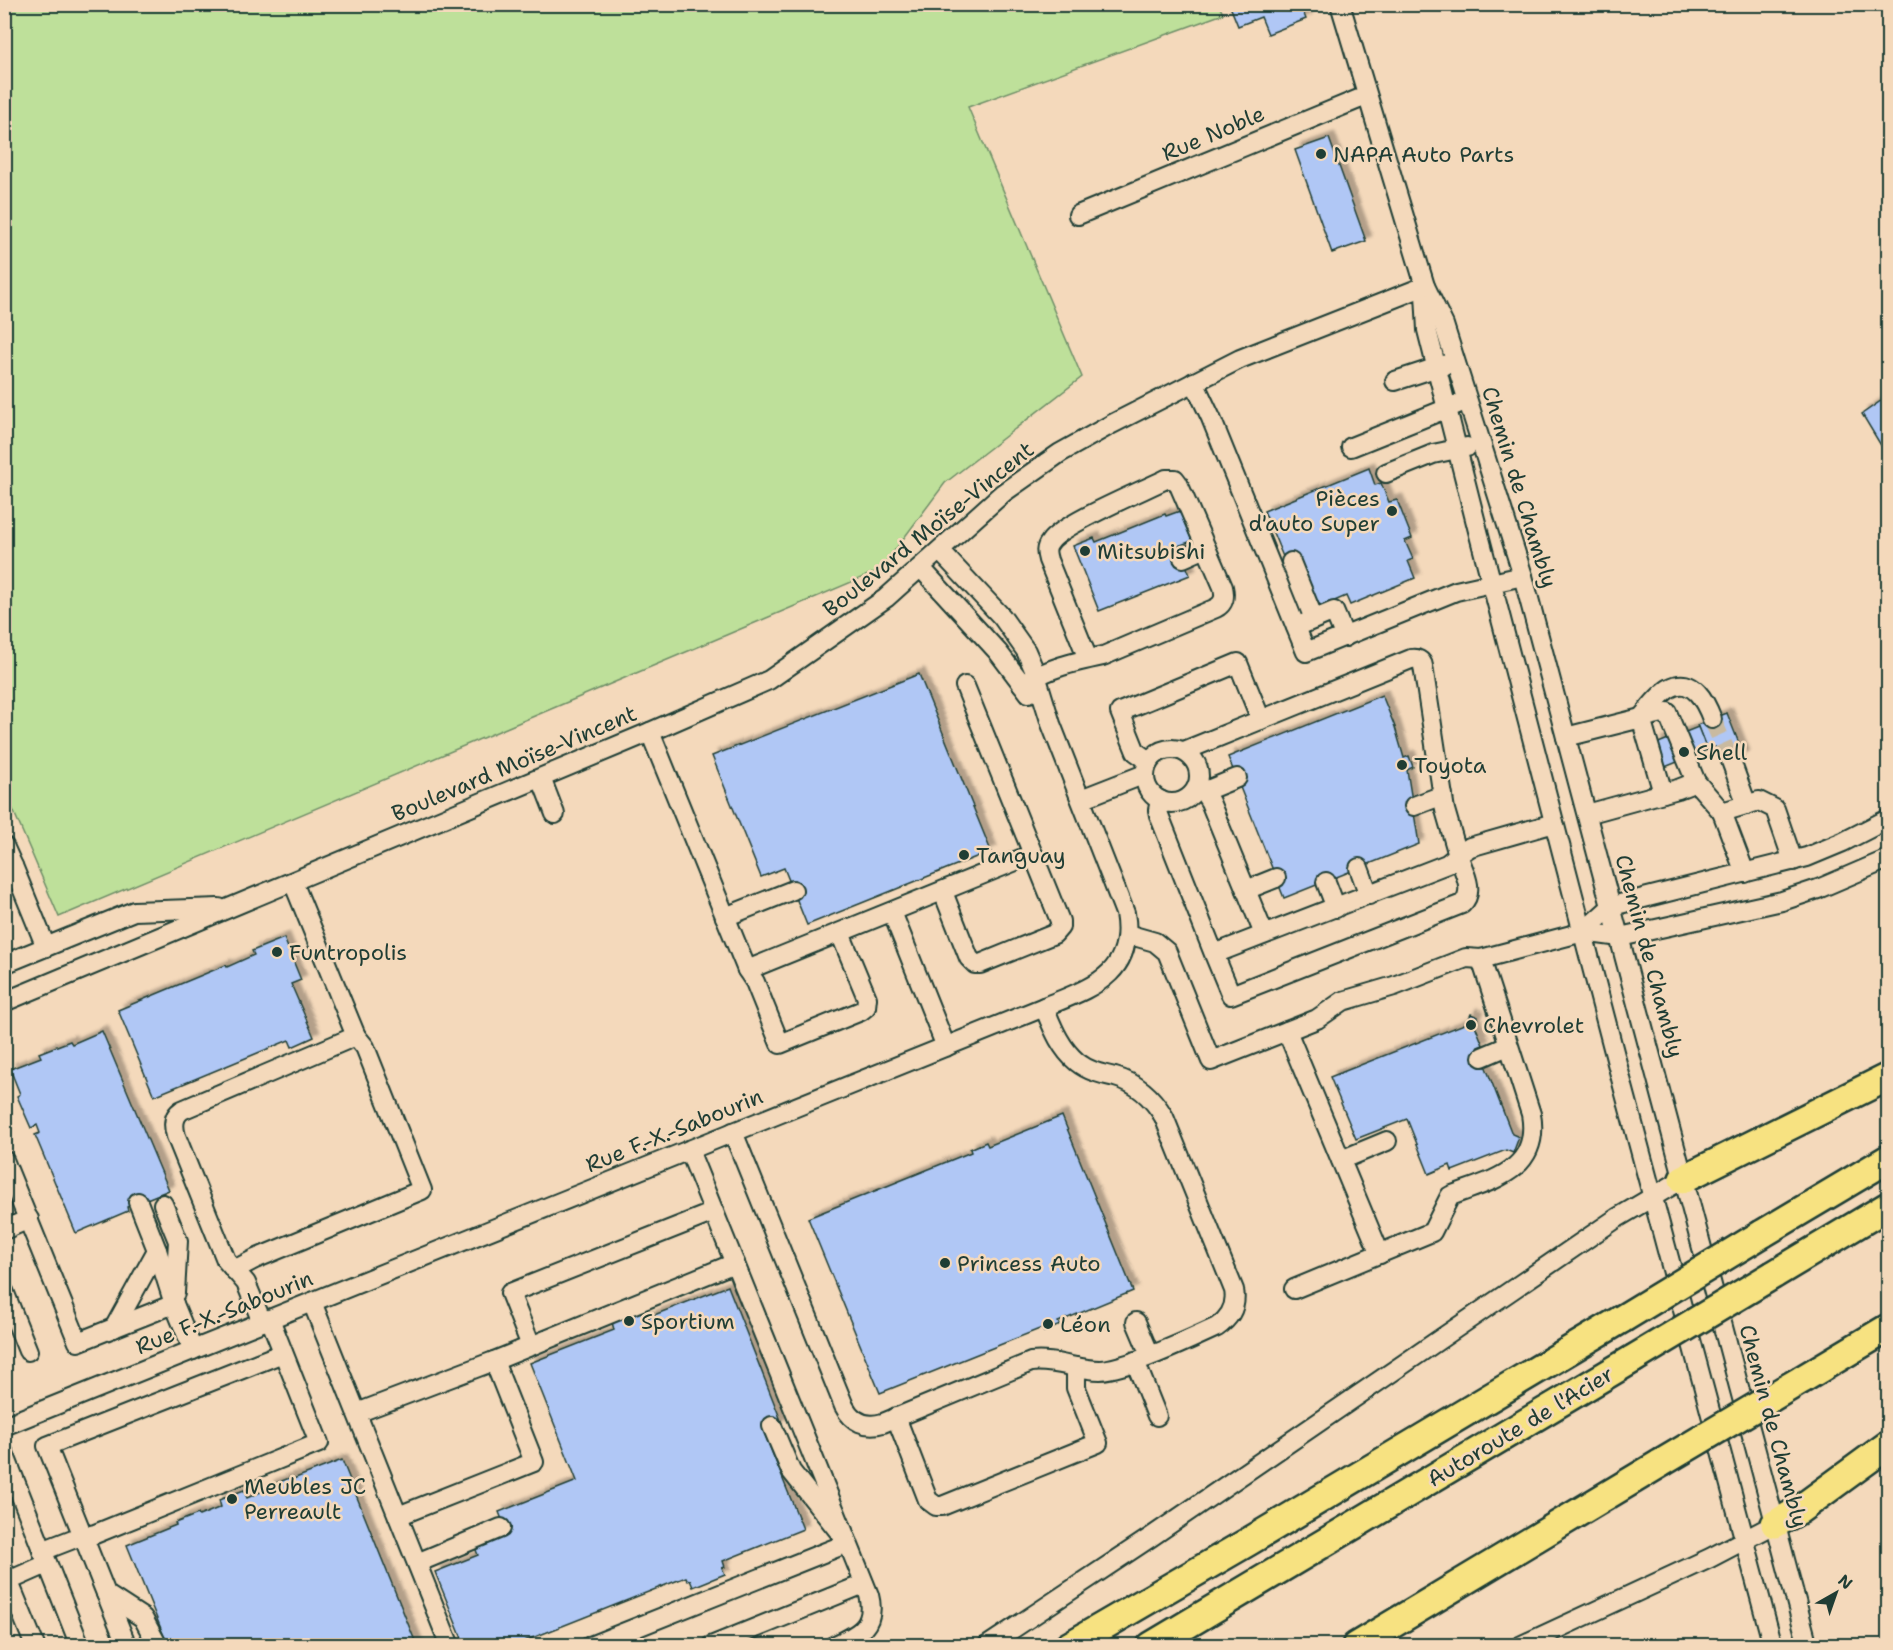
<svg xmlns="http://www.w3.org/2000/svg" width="1893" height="1650" font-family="'Shantell Sans',sans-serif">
  <defs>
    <filter id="shadow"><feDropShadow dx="5.5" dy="-5.5" stdDeviation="1.5" flood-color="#0004"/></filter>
  </defs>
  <rect width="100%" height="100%" fill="#f4d9bb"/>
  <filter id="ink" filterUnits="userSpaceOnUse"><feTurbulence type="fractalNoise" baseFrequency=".0167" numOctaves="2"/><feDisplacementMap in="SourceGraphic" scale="12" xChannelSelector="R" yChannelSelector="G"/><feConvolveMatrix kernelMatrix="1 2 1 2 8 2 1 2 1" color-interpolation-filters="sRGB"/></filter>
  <g filter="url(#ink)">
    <polygon fill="#bee09a" stroke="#6e8e67" stroke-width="1.5" points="1219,5 1223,14 968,107 1082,377 945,483 880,570 59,917 5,791 5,5"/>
    <g fill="#b0c7f5" stroke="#1f3d34" stroke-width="1.5" filter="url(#shadow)">
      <polygon points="1234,4 1300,4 1306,19 1268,34 1261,17 1238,26 1230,6"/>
      <polygon points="1329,138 1366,241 1332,253 1295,150"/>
      <polygon points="1888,396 1888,457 1862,414"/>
      <polygon points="1369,468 1375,485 1381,483 1389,502 1397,500 1412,538 1405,541 1413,559 1408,561 1415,578 1350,605 1346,596 1323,606 1311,600 1286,564 1264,511"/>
      <polygon points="1180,511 1192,541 1178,546 1190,575 1099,611 1073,546 1094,538 1096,542 1165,514 1166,516"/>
      <polygon points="919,674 991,851 807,925 784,868 761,877 712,756"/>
      <polygon points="1382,695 1395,727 1404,758 1409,756 1413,767 1407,770 1419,844 1284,898 1228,757"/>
      <polygon points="1727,713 1744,756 1722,765 1715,747 1707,750 1697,725"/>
      <polygon points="1698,727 1707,750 1665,767 1656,744"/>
      <polygon points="284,938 301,980 291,984 314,1037 292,1047 289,1040 154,1096 118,1010 226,965 227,967 254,955 252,951"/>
      <polygon points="1471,1014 1478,1017 1475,1025 1483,1045 1478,1047 1512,1134 1519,1137 1513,1153 1506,1150 1452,1171 1450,1165 1429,1174 1407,1119 1356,1139 1330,1077 1467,1023"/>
      <polygon points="102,1031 169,1190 127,1207 128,1211 76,1233 35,1135 40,1133 37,1125 31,1128 17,1096 20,1094 10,1069 41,1057 39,1053 70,1041 72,1044"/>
      <polygon points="1062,1116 1133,1291 1058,1322 1060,1325 1044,1332 1042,1328 880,1393 808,1218 971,1152 970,1149 986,1142 988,1146"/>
      <polygon points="728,1286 782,1423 763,1430 803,1529 723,1561 725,1567 722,1568 725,1574 693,1587 690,1580 688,1581 686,1577 512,1646 465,1646 435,1572 478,1555 474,1545 507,1532 499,1512 577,1481 530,1363 614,1330 612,1322 641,1311 644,1319"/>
      <polygon points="342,1460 417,1646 168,1646 127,1545 176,1525 175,1523 198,1514 199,1516 221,1507 219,1500 231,1495 244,1490 247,1498 270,1488 269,1486 292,1477 293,1479"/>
    </g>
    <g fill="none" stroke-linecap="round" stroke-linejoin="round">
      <polyline stroke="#c9baa0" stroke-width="18" stroke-dasharray="18 9" stroke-linecap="butt" points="1712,719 1731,761"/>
      <g stroke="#1f3d34" stroke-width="22">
        <g id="minor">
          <polyline points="1340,4 1425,286 1444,325 1523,576 1808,1646"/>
          <polyline points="1078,215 1366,96"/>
          <polyline points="1425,294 1427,330 1478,531 1624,1090 1773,1646"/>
          <polyline points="1395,381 1447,364"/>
          <polyline points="1194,382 1211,418 1306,652 1456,591 1523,576"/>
          <polyline points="1351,447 1458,404"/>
          <polyline points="1386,473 1433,454 1467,447"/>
          <polyline points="1183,558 1206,548"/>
          <polyline points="1291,562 1314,619"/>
          <polyline points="921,568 998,652 1029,693"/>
          <polyline points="1296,627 1334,611 1345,637"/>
          <path d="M1022,684C1052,667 1070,663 1103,656L1216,608C1225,603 1225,596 1223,587L1178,483L1175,479H1166C1142,491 1062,524 1050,542C1045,548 1046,553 1048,560L1088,659"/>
          <path d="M1641,718C1649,709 1659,694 1670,688C1693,675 1706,703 1712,719"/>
          <polyline points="1641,718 1667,712 1696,782"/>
          <polyline points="650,732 747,970 1033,854"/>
          <polyline points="1566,737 1641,718 1663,793"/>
          <circle cx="1172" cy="776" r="27"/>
          <path d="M1184,751L1411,659C1417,658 1422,660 1423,666L1445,810L1458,855L1470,847L1554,823"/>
          <polyline points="1149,761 1136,752 1120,712 1238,663 1261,720"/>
          <polyline points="1731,761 1747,805"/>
          <polyline points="541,778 555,814"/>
          <polyline points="1197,787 1205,794 1210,802 1264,934"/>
          <polyline points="1205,794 1210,789 1237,778"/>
          <polyline points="1081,799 1145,774"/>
          <path d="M1160,800L1158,810L1159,815L1214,954L1447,864L1458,855C1463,870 1476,891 1462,904L1231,995L1214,954"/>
          <polyline points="1414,806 1443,795"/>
          <polyline points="1587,814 1678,789 1696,782 1722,812"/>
          <polyline points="4,846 13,866"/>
          <polyline points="1359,868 1369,895"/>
          <polyline points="4,870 13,866 46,947"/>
          <polyline points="1745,873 1722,812 1759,801 1775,809 1793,861"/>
          <polyline points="1326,882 1336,908"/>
          <polyline points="1246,890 1276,878"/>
          <polyline points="943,892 969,958 975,964 980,964 1054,934 1060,927 1060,921 965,686"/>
          <polyline points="892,912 946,1047"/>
          <polyline points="725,917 793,890"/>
          <polyline points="1583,932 1612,906 1807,857 1843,842 1888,819"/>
          <polyline points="1127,934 1155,942 1167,952 1211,1061 1317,1019 1343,1001 1394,986 1466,958 1481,959"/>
          <polyline points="4,964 134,911 219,908"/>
          <polyline points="747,970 755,982 780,1044 861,1011 866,1007 867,998 840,933"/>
          <polyline points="4,1002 650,732 769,680 886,598 1003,493 1060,453 1112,424 1240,359 1425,286"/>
          <polyline points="1287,1031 1380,1254"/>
          <polyline points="1482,1057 1508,1046"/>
          <path d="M733,1132L844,1406C852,1422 866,1428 883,1423L1031,1362C1054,1359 1077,1370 1100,1370C1127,1369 1189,1340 1217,1327C1230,1318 1237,1306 1234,1290L1164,1117C1153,1098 1137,1083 1115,1077C1101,1074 1088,1071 1077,1062C1060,1048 1052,1026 1044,1007"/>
          <path d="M689,1150L869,1595C877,1626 858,1635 833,1646"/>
          <polyline points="4,1160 78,1342 174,1304 193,1350"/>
          <polyline points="1341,1160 1387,1141"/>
          <polyline points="138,1202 157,1250 174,1304"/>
          <polyline points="163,1204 178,1241 175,1293"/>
          <polyline points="4,1230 29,1219"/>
          <polyline points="234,1270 255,1259 422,1190 365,1047 356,1036"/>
          <path d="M1294,1289L1432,1232L1450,1196C1492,1180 1541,1171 1531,1114L1481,959L1583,932L1620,937L1782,901L1818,889L1888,859"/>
          <polyline points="4,1291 28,1351"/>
          <polyline points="312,1302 450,1646"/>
          <path d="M262,1322L246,1283L226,1260L176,1136C173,1126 173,1116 182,1110L356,1036L293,882"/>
          <polyline points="1136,1322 1150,1355"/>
          <polyline points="114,1328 157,1250"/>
          <polyline points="531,1346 510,1293 714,1212"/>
          <polyline points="1135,1361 1157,1416"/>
          <polyline points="357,1413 494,1361 735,1263"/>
          <polyline points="896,1417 928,1500 936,1506 942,1506 1098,1443 1076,1388 1076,1367"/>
          <path d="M4,1426L1044,1007C1090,988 1136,975 1125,913L1051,724L1035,672L1026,651L1002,617L940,551"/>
          <polyline points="4,1453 80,1646"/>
          <polyline points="398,1516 534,1462 494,1361"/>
          <polyline points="42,1551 73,1539 95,1534 319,1443 270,1319"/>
          <polyline points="417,1563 501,1528"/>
          <polyline points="4,1570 35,1646"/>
          <polyline points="4,1583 47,1564"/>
          <polyline points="106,1594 143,1618 158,1646"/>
          <polyline points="127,1646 47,1446 283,1353"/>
          <polyline points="590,1646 848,1543 791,1471 772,1426"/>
          <polyline points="711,1646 864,1584"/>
          <polyline points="987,1646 1151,1537 1617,1218 1683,1179"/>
          <polyline points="1520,1646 1710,1558 1775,1524"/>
        </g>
      </g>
      <g stroke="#1f3d34" stroke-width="32">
        <g id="highway">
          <polyline points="1683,1179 1888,1077"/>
          <polyline points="1762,1234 1888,1159"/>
          <polyline points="1773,1275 1888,1206"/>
          <polyline points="1801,1380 1888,1328"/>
          <polyline points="1775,1524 1799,1510 1888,1445"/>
          <polyline points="1069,1646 1248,1542 1622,1319"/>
          <polyline points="1151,1646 1633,1359"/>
          <polyline points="1356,1646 1661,1463"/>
        </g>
      </g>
      <use href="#minor" stroke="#f4d9bb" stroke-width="18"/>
      <use href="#highway" stroke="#f7e281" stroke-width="27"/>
      <g stroke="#1f3d34" stroke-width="32" stroke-linecap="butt">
        <g id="highway-bridge">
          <polyline points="1622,1319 1762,1234"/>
          <polyline points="1633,1359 1773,1275"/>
          <polyline points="1661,1463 1801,1380"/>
        </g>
      </g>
      <use href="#highway-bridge" stroke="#f7e281" stroke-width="27"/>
    </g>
  </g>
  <g fill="#1f3d34" stroke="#f4d9bb" stroke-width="2">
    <circle cx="1321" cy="154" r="6"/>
    <circle cx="1392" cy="511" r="6"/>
    <circle cx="1085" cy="551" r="6"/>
    <circle cx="1684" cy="752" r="6"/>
    <circle cx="1402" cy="765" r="6"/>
    <circle cx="964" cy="855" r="6"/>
    <circle cx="277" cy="952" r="6"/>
    <circle cx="1471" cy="1025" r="6"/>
    <circle cx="945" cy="1263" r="6"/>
    <circle cx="629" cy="1321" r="6"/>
    <circle cx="1048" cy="1324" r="6"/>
    <circle cx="232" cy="1499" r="6"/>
  </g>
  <g text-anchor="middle" stroke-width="5" stroke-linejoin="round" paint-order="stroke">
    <g font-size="22" fill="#1f3d34" stroke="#f4d9bb">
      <text transform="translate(1213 133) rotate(-23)" y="8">Rue Noble</text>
      <text transform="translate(1520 487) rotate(73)" y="8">Chemin de Chambly</text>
      <text transform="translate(928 529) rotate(-39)" y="8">Boulevard Moïse-Vincent</text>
      <text transform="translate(514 763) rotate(-23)" y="8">Boulevard Moïse-Vincent</text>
      <text transform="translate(1650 956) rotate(75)" y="8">Chemin de Chambly</text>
      <text transform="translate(674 1130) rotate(-22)" y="8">Rue F.-X.-Sabourin</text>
      <text transform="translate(224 1312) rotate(-22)" y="8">Rue F.-X.-Sabourin</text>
      <text transform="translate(1520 1426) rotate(-31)" y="8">Autoroute de l'Acier</text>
      <text transform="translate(1774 1426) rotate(75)" y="8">Chemin de Chambly</text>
    </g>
    <g font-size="22" fill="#1f3d34" stroke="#f4d9bb" text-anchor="start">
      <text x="1333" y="162">NAPA Auto Parts</text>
      <text x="1380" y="506" text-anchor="end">Pièces<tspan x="1380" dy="25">d'auto Super</tspan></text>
      <text x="1097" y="559">Mitsubishi</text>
      <text x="1696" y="760">Shell</text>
      <text x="1414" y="773">Toyota</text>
      <text x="976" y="863">Tanguay</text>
      <text x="289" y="960">Funtropolis</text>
      <text x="1483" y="1033">Chevrolet</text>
      <text x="957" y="1271">Princess Auto</text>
      <text x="641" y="1329">Sportium</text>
      <text x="1060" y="1332">Léon</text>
      <text x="244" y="1494">Meubles JC<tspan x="244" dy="25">Perreault</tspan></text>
    </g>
  </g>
  <rect width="1893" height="1650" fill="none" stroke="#f4d9bb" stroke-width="24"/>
  <rect x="12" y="12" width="1869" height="1626" fill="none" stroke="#1f3d34" stroke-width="2" filter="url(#ink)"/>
  <g transform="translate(1836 1593) rotate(40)" stroke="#f4d9bb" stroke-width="4.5" paint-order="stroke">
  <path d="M0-4.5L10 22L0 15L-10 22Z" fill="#1f3d34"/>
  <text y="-9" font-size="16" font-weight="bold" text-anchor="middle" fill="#1f3d34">N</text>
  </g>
</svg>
